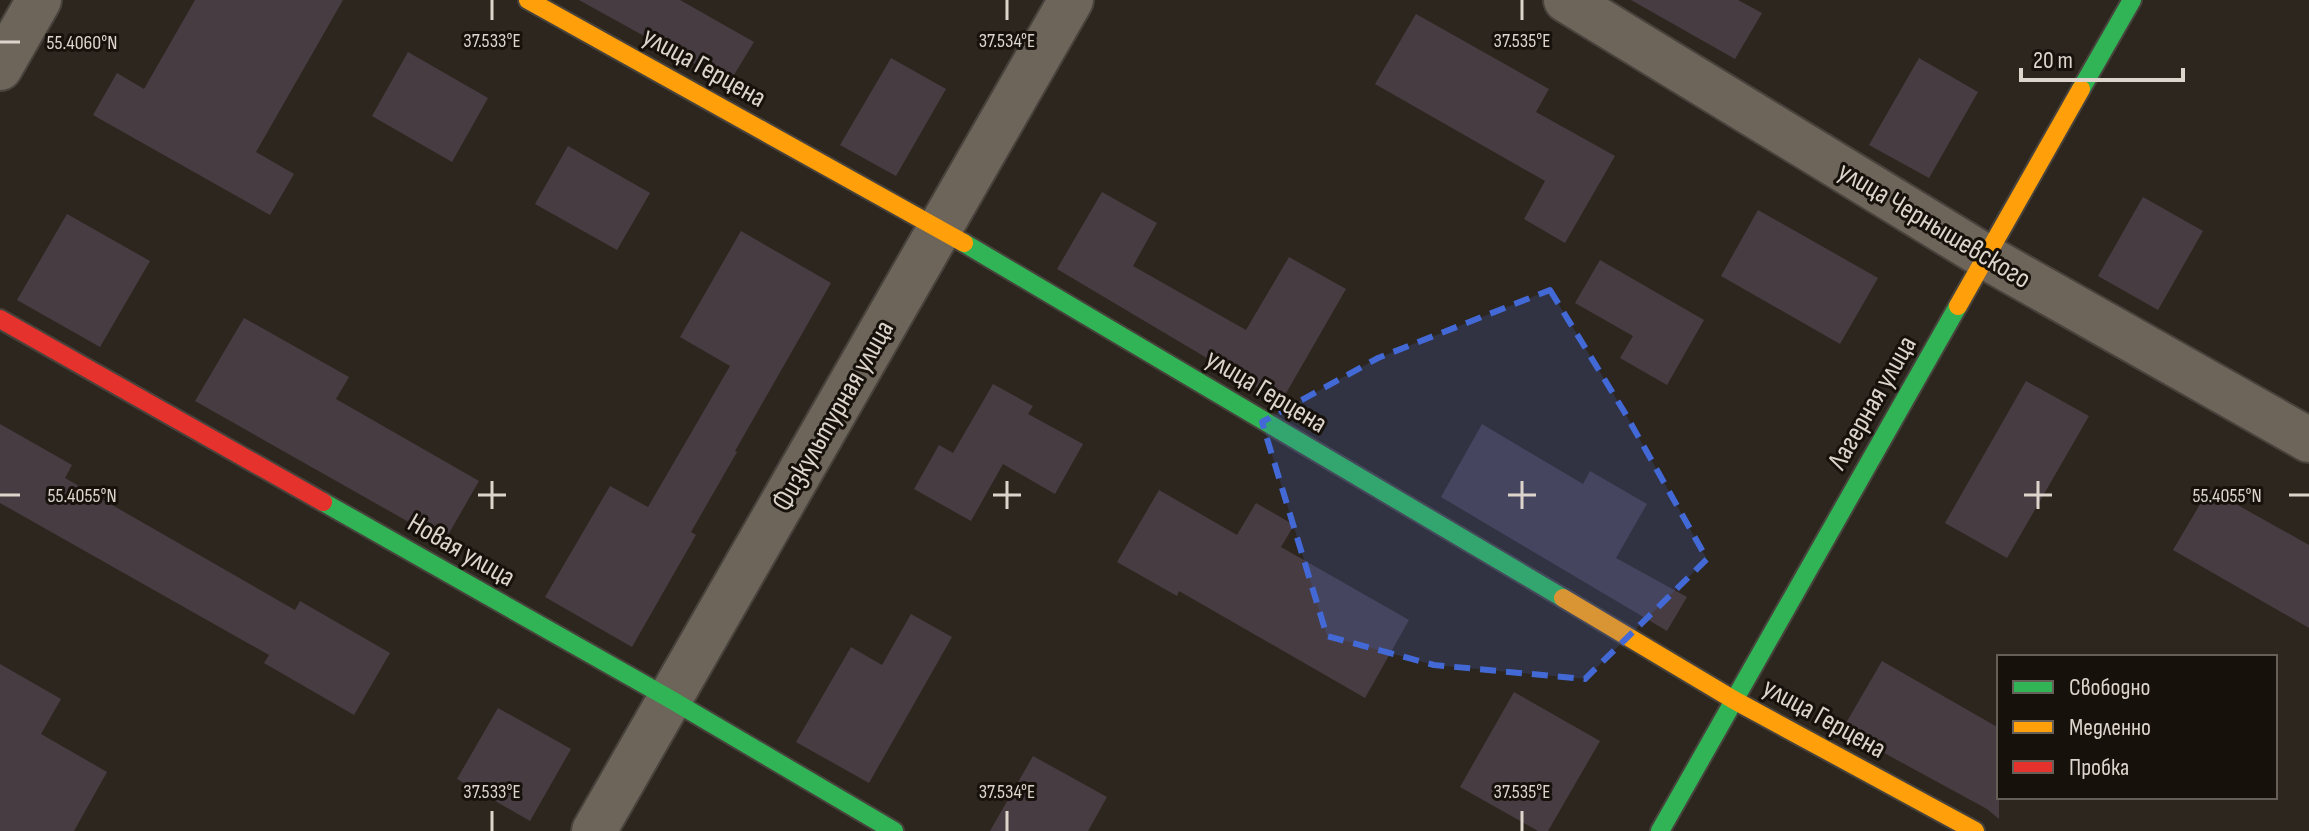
<svg xmlns="http://www.w3.org/2000/svg" width="2309" height="831" font-family="'Sofia Sans Condensed',sans-serif">
  <rect width="100%" height="100%" fill="#2d261e"/>
  <g fill="#483c43">
    <polygon points="195,0 343,0 256,152 294,174 270,215 93,115 117,73 144,89"/>
    <polygon points="579,0 680,0 754,42 729,83"/>
    <polygon points="1631,0 1738,0 1762,13 1735,59"/>
    <polygon points="1416,14 1549,89 1536,112 1615,156 1565,243 1524,219 1545,181 1375,84"/>
    <polygon points="408,52 488,98 452,162 372,116"/>
    <polygon points="891,58 946,89 896,176 840,145"/>
    <polygon points="1919,58 1978,92 1929,178 1869,145"/>
    <polygon points="568,146 650,193 617,250 535,204"/>
    <polygon points="1102,192 1157,223 1133,266 1246,330 1289,257 1346,289 1281,402 1057,269"/>
    <polygon points="2143,197 2203,231 2158,310 2098,276"/>
    <polygon points="1758,210 1878,278 1840,344 1721,276"/>
    <polygon points="67,214 150,261 100,347 17,300"/>
    <polygon points="741,231 831,283 735,451 737,452 691,532 696,535 632,647 545,597 610,486 648,507 730,366 680,337"/>
    <polygon points="1600,260 1704,320 1667,385 1620,358 1633,336 1575,303"/>
    <polygon points="244,318 349,377 336,399 479,481 444,542 195,401"/>
    <polygon points="2026,381 2089,416 2007,558 1945,523"/>
    <polygon points="993,384 1033,406 1028,414 1083,444 1055,494 1003,464 971,521 914,489 939,445 953,453"/>
    <polygon points="0,424 72,465 65,478 295,610 300,601 390,653 354,715 264,663 269,655 0,503"/>
    <polygon points="1482,424 1583,484 1590,471 1647,504 1616,558 1687,597 1667,631 1441,497"/>
    <polygon points="2209,489 2309,545 2309,628 2173,550"/>
    <polygon points="1159,490 1237,535 1256,503 1294,525 1281,547 1409,620 1365,698 1179,591 1177,596 1117,562"/>
    <polygon points="911,614 952,637 869,783 796,742 851,647 882,665"/>
    <polygon points="1882,661 1999,728 1999,819 1987,809 1842,730"/>
    <polygon points="0,664 61,699 41,734 107,772 74,831 0,831"/>
    <polygon points="1514,692 1600,741 1548,831 1538,831 1460,787"/>
    <polygon points="498,708 571,749 530,821 457,779"/>
    <polygon points="1033,756 1107,797 1088,831 990,831"/>
  </g>
  <g fill="none" stroke-linecap="round" stroke-linejoin="round">
    <g stroke="#47423c" stroke-width="48">
      <g id="street">
        <polyline points="1566,0 1986,257 2309,440"/>
        <polyline points="0,68 39,0"/>
        <polyline points="594,831 1071,0"/>
      </g>
    </g>
    <g stroke="#47423c" stroke-width="22">
      <g id="fast">
        <polyline points="2081,89 2132,0"/>
        <polyline points="964,243 1563,598"/>
        <polyline points="323,502 670,699 894,831"/>
        <polyline points="1660,831 1958,306"/>
      </g>
    </g>
    <g stroke="#47423c" stroke-width="22">
      <g id="slow">
        <polyline points="528,0 964,243"/>
        <polyline points="1958,306 2081,89"/>
        <polyline points="1563,598 1734,700 1975,831"/>
      </g>
    </g>
    <g stroke="#47423c" stroke-width="22">
      <polyline id="jam" points="0,319 323,502"/>
    </g>
    <use href="#street" stroke="#6d645a" stroke-width="44"/>
    <use href="#fast" stroke="#30b455" stroke-width="18"/>
    <use href="#slow" stroke="#ff9f0a" stroke-width="18"/>
    <use href="#jam" stroke="#e5322d" stroke-width="18"/>
  </g>
  <path fill="#4369d6" fill-opacity="0.2" stroke="#4369d6" stroke-width="6" stroke-dasharray="16 10" stroke-linejoin="round" d="M1550,290L1625,413L1707,559L1585,679L1434,665L1327,636L1262,422L1378,358Z"/>
  <path fill="none" stroke="#ddd5cc" stroke-width="3" d="M492,0V20M1007,0V20M1522,0V20M0,42H20M492,481V509M1007,481V509M1522,481V509M2038,481V509M0,495H20M478,495H506M993,495H1021M1508,495H1536M2024,495H2052M2289,495H2309M492,811V831M1007,811V831M1522,811V831"/>
  <g text-anchor="middle" stroke-width="6" stroke-linejoin="round" paint-order="stroke">
    <g font-size="28" fill="#ddd5cc" stroke="#16110b">
      <text transform="translate(705 66) rotate(29)" y="10">улица Герцена</text>
      <text transform="translate(1935 224) rotate(31)" y="10">улица Чернышевского</text>
      <text transform="translate(1267 390) rotate(31)" y="10">улица Герцена</text>
      <text transform="translate(1871 402) rotate(-60)" y="10">Лагерная улица</text>
      <text transform="translate(832 415) rotate(-60)" y="10">Физкультурная улица</text>
      <text transform="translate(462 549) rotate(30)" y="10">Новая улица</text>
      <text transform="translate(1825 717) rotate(29)" y="10">улица Герцена</text>
    </g>
  </g>
  <g font-size="20" text-anchor="middle" fill="#ddd5cc" stroke="#16110b" stroke-width="6" stroke-linejoin="round" paint-order="stroke">
    <text x="492" y="47">37.533°E</text>
    <text x="1007" y="47">37.534°E</text>
    <text x="1522" y="47">37.535°E</text>
    <text x="82" y="49">55.4060°N</text>
    <text x="82" y="502">55.4055°N</text>
    <text x="2227" y="502">55.4055°N</text>
    <text x="492" y="798">37.533°E</text>
    <text x="1007" y="798">37.534°E</text>
    <text x="1522" y="798">37.535°E</text>
  </g>
  <rect x="1997" y="655" width="280" height="144" fill="#16110b" stroke="#665f58" stroke-width="2"/>
  <rect x="2013" y="681" width="40" height="12" fill="#30b455" stroke="#665f58" stroke-width="2"/>
  <text x="2069" y="695" font-size="24" fill="#ddd5cc">Свободно</text>
  <rect x="2013" y="721" width="40" height="12" fill="#ff9f0a" stroke="#665f58" stroke-width="2"/>
  <text x="2069" y="735" font-size="24" fill="#ddd5cc">Медленно</text>
  <rect x="2013" y="761" width="40" height="12" fill="#e5322d" stroke="#665f58" stroke-width="2"/>
  <text x="2069" y="775" font-size="24" fill="#ddd5cc">Пробка</text>
  <path d="M2021 68v12h162v-12" fill="none" stroke="#ddd5cc" stroke-width="4"/>
  <text x="2033" y="68" font-size="24" fill="#ddd5cc" stroke="#16110b" stroke-width="6" paint-order="stroke">20 m</text>
</svg>
